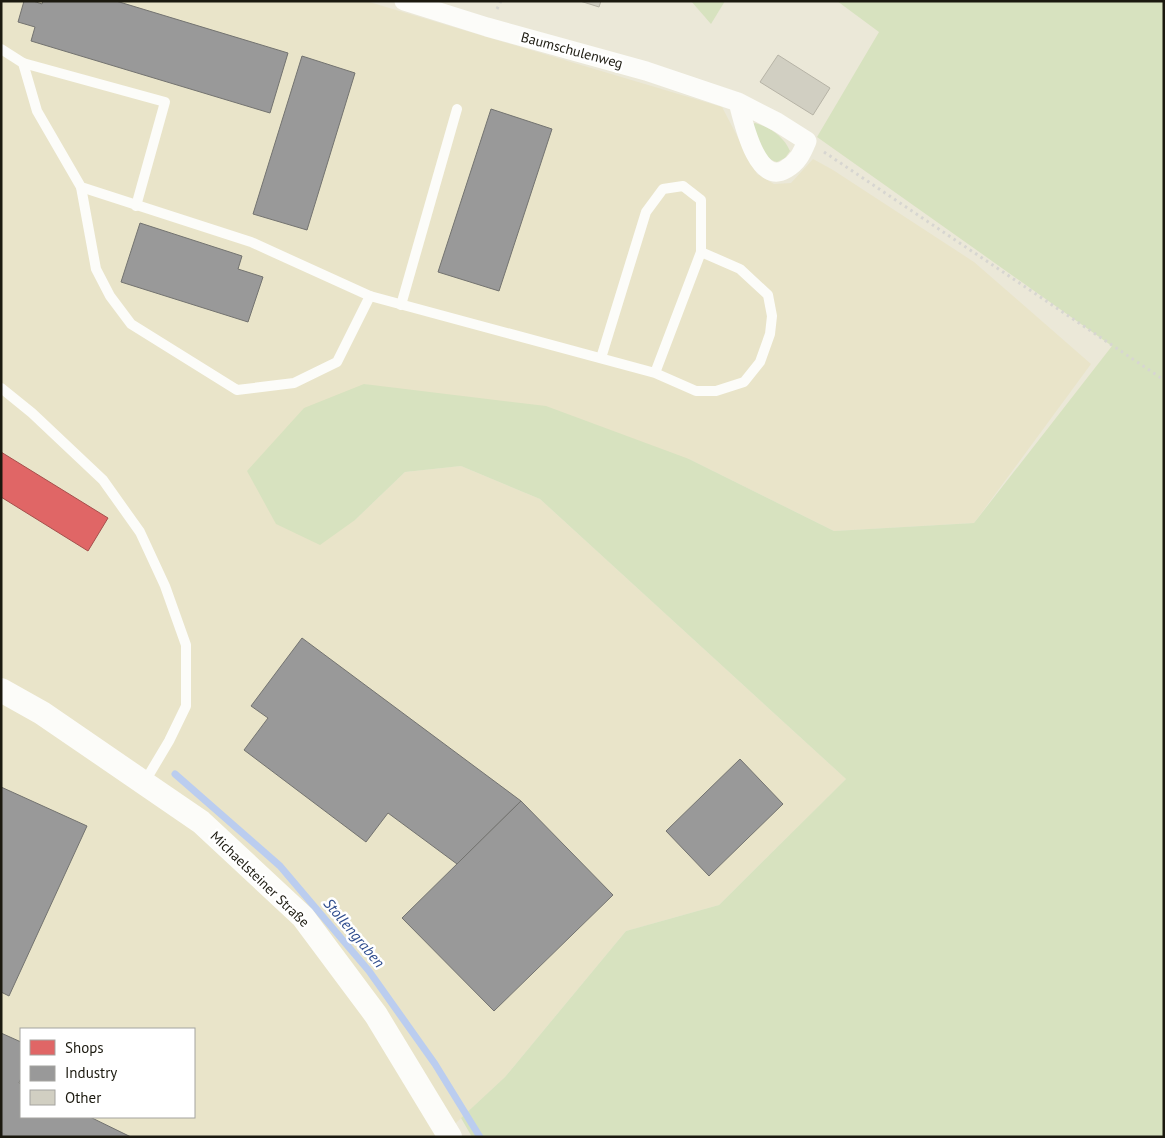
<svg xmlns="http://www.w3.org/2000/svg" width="1165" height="1138" font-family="'PT Sans',sans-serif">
  <rect width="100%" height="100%" fill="#ebe8d8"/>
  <path fill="#e9e4c9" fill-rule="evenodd" d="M1,1H366L722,107L757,174L774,184L791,183L813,159L833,170L974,262L1091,364L974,523L834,531L689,459L364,384L355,520L405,472L461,466L540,499L846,779L719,905L626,931L505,1077L441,1137H1ZM21,1029H194V1117H21Z"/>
  <g fill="#d7e2bf">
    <polygon points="691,1 725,1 711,24"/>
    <polygon points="837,1 1164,1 1164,1137 472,1137 461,1118 505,1077 626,931 719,905 846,779 540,499 461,466 405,472 355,520 320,545 276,524 247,471 304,408 364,384 546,406 689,459 834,531 974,523 1112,346 817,137 879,32"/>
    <path d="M755,123C770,127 784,137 790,151L785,158L777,162C761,158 757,139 751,125Z"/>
  </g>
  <polygon fill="#e06666" stroke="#a54f4c" points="1,452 108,518 88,551 1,497"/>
  <g fill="#999" stroke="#737370">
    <polygon points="24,1 33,1 42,4 43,1 116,1 288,53 270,113 31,41 35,27 18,22"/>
    <polygon points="302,56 355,73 307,230 253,214"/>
    <polygon points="491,109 552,129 499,291 438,272"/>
    <polygon points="140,223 242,256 238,269 263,277 248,322 121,282"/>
    <polygon points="302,638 521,801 457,864 388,813 366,842 244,750 268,718 251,706"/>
    <polygon points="740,759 783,804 709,876 666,831"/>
    <polygon points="1,787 87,826 9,996 1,992"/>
    <polygon points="521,801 613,895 494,1011 402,918"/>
    <polygon points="1,1033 21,1042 21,1078 19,1083 21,1084 21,1117 90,1117 131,1137 1,1137"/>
  </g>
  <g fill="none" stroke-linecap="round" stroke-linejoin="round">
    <polyline stroke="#bbcdef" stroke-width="7" points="175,774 280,866 369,971 435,1064 480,1137"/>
  </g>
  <g fill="#d1cfc2" stroke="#b6b3a6">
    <polygon points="580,1 601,1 599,7"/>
    <polygon points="778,55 830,88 813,115 760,82"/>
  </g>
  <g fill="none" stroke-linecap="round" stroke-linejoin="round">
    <g stroke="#d7d6d1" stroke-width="3" stroke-dasharray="2.5 4" stroke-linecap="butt">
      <polyline points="497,9 501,1"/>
      <polyline points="824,152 1164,380"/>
    </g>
    <g stroke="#fcfcf9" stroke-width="10">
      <polyline points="1,49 23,63 37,111 81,187 251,242 370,296 655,373 696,391 716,391 744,382 760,362 770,334 772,316 768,295 740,269 701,252 655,373"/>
      <polyline points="23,63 165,102 136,206"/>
      <polyline points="81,187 96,269 110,296 131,324 237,390 294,383 337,362 370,296"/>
      <polyline points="401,305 457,109"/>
      <polyline points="601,358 646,212 663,189 683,186 701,200 701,252"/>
      <polyline points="1,388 32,413 103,480 140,532 165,586 186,645 186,706 169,741 144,783"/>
    </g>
    <path stroke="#fcfcf9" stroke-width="19" d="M404,1L487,27L646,71L738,102L777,122L807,141C802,153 798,162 786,169C757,187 743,121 738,102"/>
    <polyline stroke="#fcfcf9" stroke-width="24" points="1,690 42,713 201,822 303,917 376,1015 450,1137"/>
  </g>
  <g text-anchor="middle" stroke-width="5" stroke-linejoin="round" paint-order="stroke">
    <g font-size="14" fill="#1b190f" stroke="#fff">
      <text transform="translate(572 50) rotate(15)" y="5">Baumschulenweg</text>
      <text transform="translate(260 879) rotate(44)" y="5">Michaelsteiner Straße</text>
    </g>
    <g font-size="15" font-style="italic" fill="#2e4c8d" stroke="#fff">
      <text transform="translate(354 933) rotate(50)" y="5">Stollengraben</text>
    </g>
  </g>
  <rect width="1165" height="1138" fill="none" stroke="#1b190f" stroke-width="5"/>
  <rect x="20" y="1028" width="175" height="90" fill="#ffffff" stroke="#a4a39f"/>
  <rect x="30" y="1040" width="25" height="15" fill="#e06666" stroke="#a4a39f"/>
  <text x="65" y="1053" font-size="15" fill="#1b190f">Shops</text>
  <rect x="30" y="1066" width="25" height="15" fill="#999999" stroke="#a4a39f"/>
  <text x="65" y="1078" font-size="15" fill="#1b190f">Industry</text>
  <rect x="30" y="1090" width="25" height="15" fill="#d1cfc2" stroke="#a4a39f"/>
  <text x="65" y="1103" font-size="15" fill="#1b190f">Other</text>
</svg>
